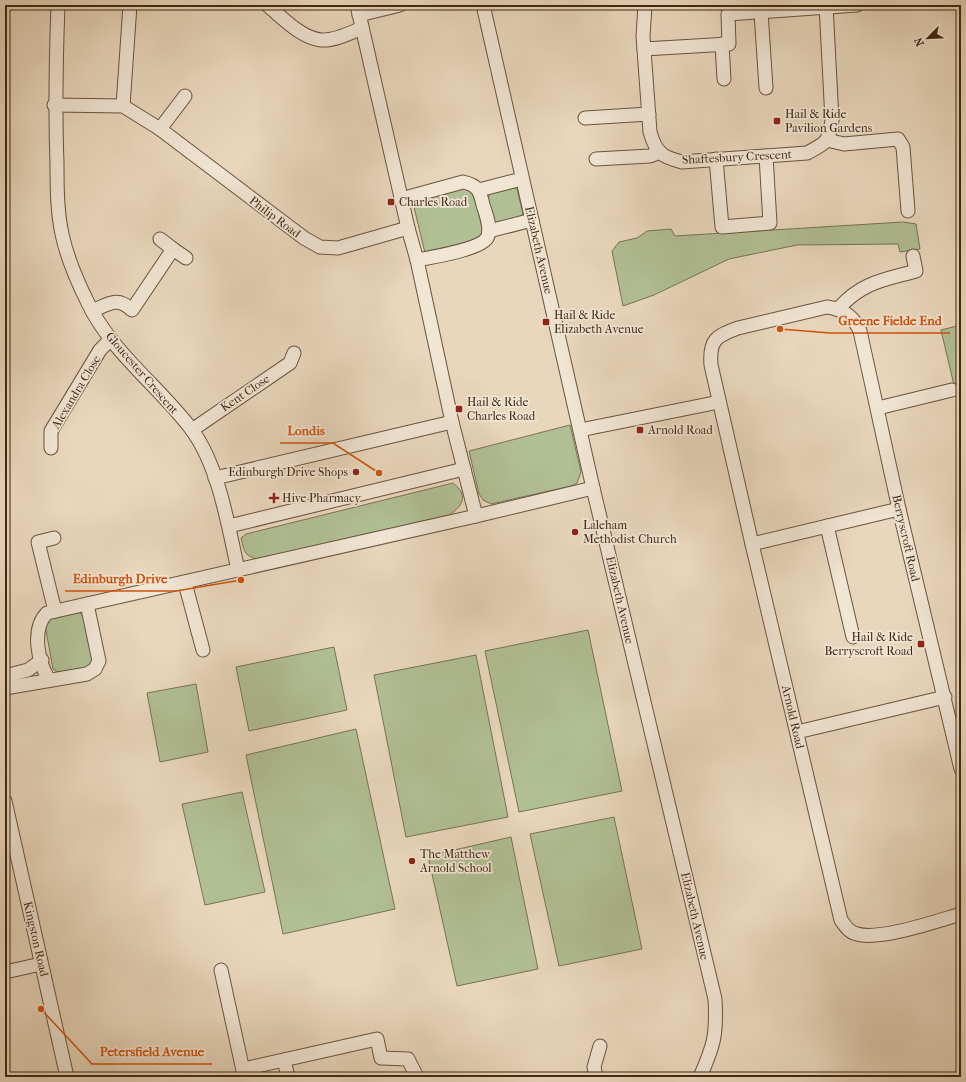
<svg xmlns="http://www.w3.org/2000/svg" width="966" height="1082" font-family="'IM FELL French Canon',serif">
  <rect width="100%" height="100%" fill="#e9d7bd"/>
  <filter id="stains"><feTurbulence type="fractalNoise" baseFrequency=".005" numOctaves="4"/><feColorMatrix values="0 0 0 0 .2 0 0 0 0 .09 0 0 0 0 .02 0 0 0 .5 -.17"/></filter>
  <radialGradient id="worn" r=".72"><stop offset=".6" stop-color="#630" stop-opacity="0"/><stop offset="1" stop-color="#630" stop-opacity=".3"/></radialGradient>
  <g fill="#b1bf95" stroke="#787454">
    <polygon points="465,188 474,193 483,232 476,240 425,253 414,207 417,201"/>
    <polygon points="514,188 517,189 523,214 521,217 496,224 493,222 488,198 490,194"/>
    <polygon points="903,222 916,224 920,249 900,252 898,244 797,245 729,259 654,295 623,306 612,251 619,242 637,238 647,231 671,229 675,236"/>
    <polygon points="961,325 961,415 941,330"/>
    <polygon points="570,425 581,472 577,483 571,486 491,504 483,500 479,494 469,451"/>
    <path d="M453,483C468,494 464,506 449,515L257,559C244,556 244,550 241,538L246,534Z"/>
    <polygon points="78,611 84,618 95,658 89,667 60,673 53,669 45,625 48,619"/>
    <polygon points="588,630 622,791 519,812 485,651"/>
    <polygon points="334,647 347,710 249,731 236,667"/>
    <polygon points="476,655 508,817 406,837 374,675"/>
    <polygon points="196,684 208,752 160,762 147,693"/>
    <polygon points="356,729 395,909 283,934 246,755"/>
    <polygon points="242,792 265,892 205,905 182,804"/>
    <polygon points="614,817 642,949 559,966 530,834"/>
    <polygon points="511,837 538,969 457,986 428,856"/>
  </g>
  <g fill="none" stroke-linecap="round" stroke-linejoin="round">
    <g stroke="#6a543d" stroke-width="15">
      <g id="minor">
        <path d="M58,5C56,58 55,110 57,163C57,186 57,211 62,234C67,258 77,281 88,303C112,353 159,386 192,430C219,467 228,525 238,570"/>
        <path d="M267,5C282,17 301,38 321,40C334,41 350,33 362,28"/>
        <polyline points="357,5 408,228 417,260 452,422 476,516"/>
        <path d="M483,5L593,488L715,999C717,1035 714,1045 700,1077"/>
        <path d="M645,5L643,36L650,132C656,153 662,157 682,162L807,153C826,143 829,142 832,120L826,5"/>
        <polyline points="761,12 766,88"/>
        <polyline points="359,15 400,5"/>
        <polyline points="722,44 724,79"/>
        <polyline points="644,49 729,44 728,14 857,5"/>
        <polyline points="54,105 123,106 160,129 304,238 320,247 338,248 408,228"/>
        <polyline points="123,106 130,5"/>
        <polyline points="585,118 649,114"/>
        <polyline points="160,129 185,96"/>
        <polyline points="827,140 844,144 898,139 903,147 908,211"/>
        <polyline points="596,159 650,156 660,152"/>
        <polyline points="716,159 722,227 770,223 766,156"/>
        <polyline points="479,190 522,179"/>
        <path d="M401,199L463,182C478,185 480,191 483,205C486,214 492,229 487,238C479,250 432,257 417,260"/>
        <polyline points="489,231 532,220"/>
        <polyline points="173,249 186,258"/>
        <path d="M839,308C862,282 884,280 916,271L913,256"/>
        <path d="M92,311C109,304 117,296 132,310L173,249L160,239"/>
        <polyline points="878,408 952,390"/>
        <polyline points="192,430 290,363 294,353"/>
        <polyline points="580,430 719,402"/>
        <polyline points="51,448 51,431 100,350 111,339"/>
        <polyline points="215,478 452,422"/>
        <polyline points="229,526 464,469"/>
        <polyline points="827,526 853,637"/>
        <polyline points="54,538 38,542 55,611"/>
        <polyline points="752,544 899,509"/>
        <polyline points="185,583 203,650"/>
        <polyline points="5,676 28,670 42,660"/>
        <path d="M49,680C38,662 31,629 47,613L476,516L593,488"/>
        <polyline points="5,688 87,674 95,669 99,661 87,604"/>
        <polyline points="797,732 945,697"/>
        <path d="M961,769L899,509L860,331C854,317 843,309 827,307L738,328C716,336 709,340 711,365L752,544L841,920C846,927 849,932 857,934C879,941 937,921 961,914"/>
        <polyline points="5,801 67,1077"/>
        <polyline points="221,970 244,1075"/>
        <polyline points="5,972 41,964"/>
        <polyline points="284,1060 288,1077"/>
        <polyline points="243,1077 248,1068 377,1039 381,1058 408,1059 417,1077"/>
        <polyline points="596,1077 594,1067 600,1046"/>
      </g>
    </g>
    <use href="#minor" stroke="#f1e5d4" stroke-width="13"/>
  </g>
  <g fill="#8f2418" stroke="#f1e5d4" stroke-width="1.5">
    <rect x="773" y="117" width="8" height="8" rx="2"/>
    <rect x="387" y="198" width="8" height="8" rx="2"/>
    <rect x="542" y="318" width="8" height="8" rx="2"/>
    <rect x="455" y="405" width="8" height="8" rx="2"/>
    <rect x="636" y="426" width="8" height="8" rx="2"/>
    <circle cx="356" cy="472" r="4"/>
    <path d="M272 492h4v4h4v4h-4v4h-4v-4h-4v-4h4z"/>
    <circle cx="575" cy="532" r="4"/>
    <rect x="917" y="640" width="8" height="8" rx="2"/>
    <circle cx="412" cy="861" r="4"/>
  </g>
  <g text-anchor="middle" stroke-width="3.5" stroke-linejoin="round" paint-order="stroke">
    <g font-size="12" fill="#402812" stroke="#f1e5d4" text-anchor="start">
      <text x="785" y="118">Hail &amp; Ride<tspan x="785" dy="14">Pavilion Gardens</tspan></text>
      <text x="399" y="206">Charles Road</text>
      <text x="554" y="319">Hail &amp; Ride<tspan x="554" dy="14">Elizabeth Avenue</tspan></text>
      <text x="467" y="406">Hail &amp; Ride<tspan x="467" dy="14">Charles Road</tspan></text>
      <text x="648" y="434">Arnold Road</text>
      <text x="348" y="476" text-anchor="end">Edinburgh Drive Shops</text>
      <text x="282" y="502">Hive Pharmacy</text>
      <text x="583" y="529">Laleham<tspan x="583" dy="14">Methodist Church</tspan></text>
      <text x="913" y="641" text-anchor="end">Hail &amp; Ride<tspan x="913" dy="14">Berryscroft Road</tspan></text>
      <text x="420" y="858">The Matthew<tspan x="420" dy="14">Arnold School</tspan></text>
    </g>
    <g font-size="12" fill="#402812" stroke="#f1e5d4">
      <text transform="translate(737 157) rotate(-3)" y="4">Shaftesbury Crescent</text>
      <text transform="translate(275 217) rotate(37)" y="4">Philip Road</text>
      <text transform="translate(539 250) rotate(77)" y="4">Elizabeth Avenue</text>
      <text transform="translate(142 373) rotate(49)" y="4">Gloucester Crescent</text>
      <text transform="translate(76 392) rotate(-59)" y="4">Alexandra Close</text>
      <text transform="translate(245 393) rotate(-34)" y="4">Kent Close</text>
      <text transform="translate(906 538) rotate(77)" y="4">Berryscroft Road</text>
      <text transform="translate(620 600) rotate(77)" y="4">Elizabeth Avenue</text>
      <text transform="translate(793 717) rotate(77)" y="4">Arnold Road</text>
      <text transform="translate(695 916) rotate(77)" y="4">Elizabeth Avenue</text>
      <text transform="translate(36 939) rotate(77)" y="4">Kingston Road</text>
    </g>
  </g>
  <path fill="none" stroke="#cf520d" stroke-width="1.5" d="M780 329L830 333H950M379 473L333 443H280M241 580L176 591H65M41 1009L92 1064H212"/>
  <g fill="#cf520d" stroke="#f1e5d4" stroke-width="1.5">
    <circle cx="780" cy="329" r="4"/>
    <circle cx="379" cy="473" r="4"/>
    <circle cx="241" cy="580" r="4"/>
    <circle cx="41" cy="1009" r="4"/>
  </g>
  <g font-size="13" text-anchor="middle" font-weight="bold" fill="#cf520d" stroke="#f1e5d4" stroke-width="3.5" stroke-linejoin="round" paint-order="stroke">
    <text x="890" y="325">Greene Fielde End</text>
    <text x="306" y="435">Londis</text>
    <text x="120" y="583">Edinburgh Drive</text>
    <text x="152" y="1056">Petersfield Avenue</text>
  </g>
  <rect width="966" height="1082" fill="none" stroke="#e9d7bd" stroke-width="20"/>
  <rect x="6" y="6" width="954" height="1070" fill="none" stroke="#402812" stroke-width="2"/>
  <rect x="10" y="10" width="946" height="1062" fill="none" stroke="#402812"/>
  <g transform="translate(928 38) rotate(246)" stroke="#f1e5d4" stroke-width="3" paint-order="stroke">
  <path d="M0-3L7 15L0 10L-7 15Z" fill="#402812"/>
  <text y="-6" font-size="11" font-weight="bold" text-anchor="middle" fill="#402812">N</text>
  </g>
  <rect width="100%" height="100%" filter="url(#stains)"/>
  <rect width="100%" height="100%" fill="url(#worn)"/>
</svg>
